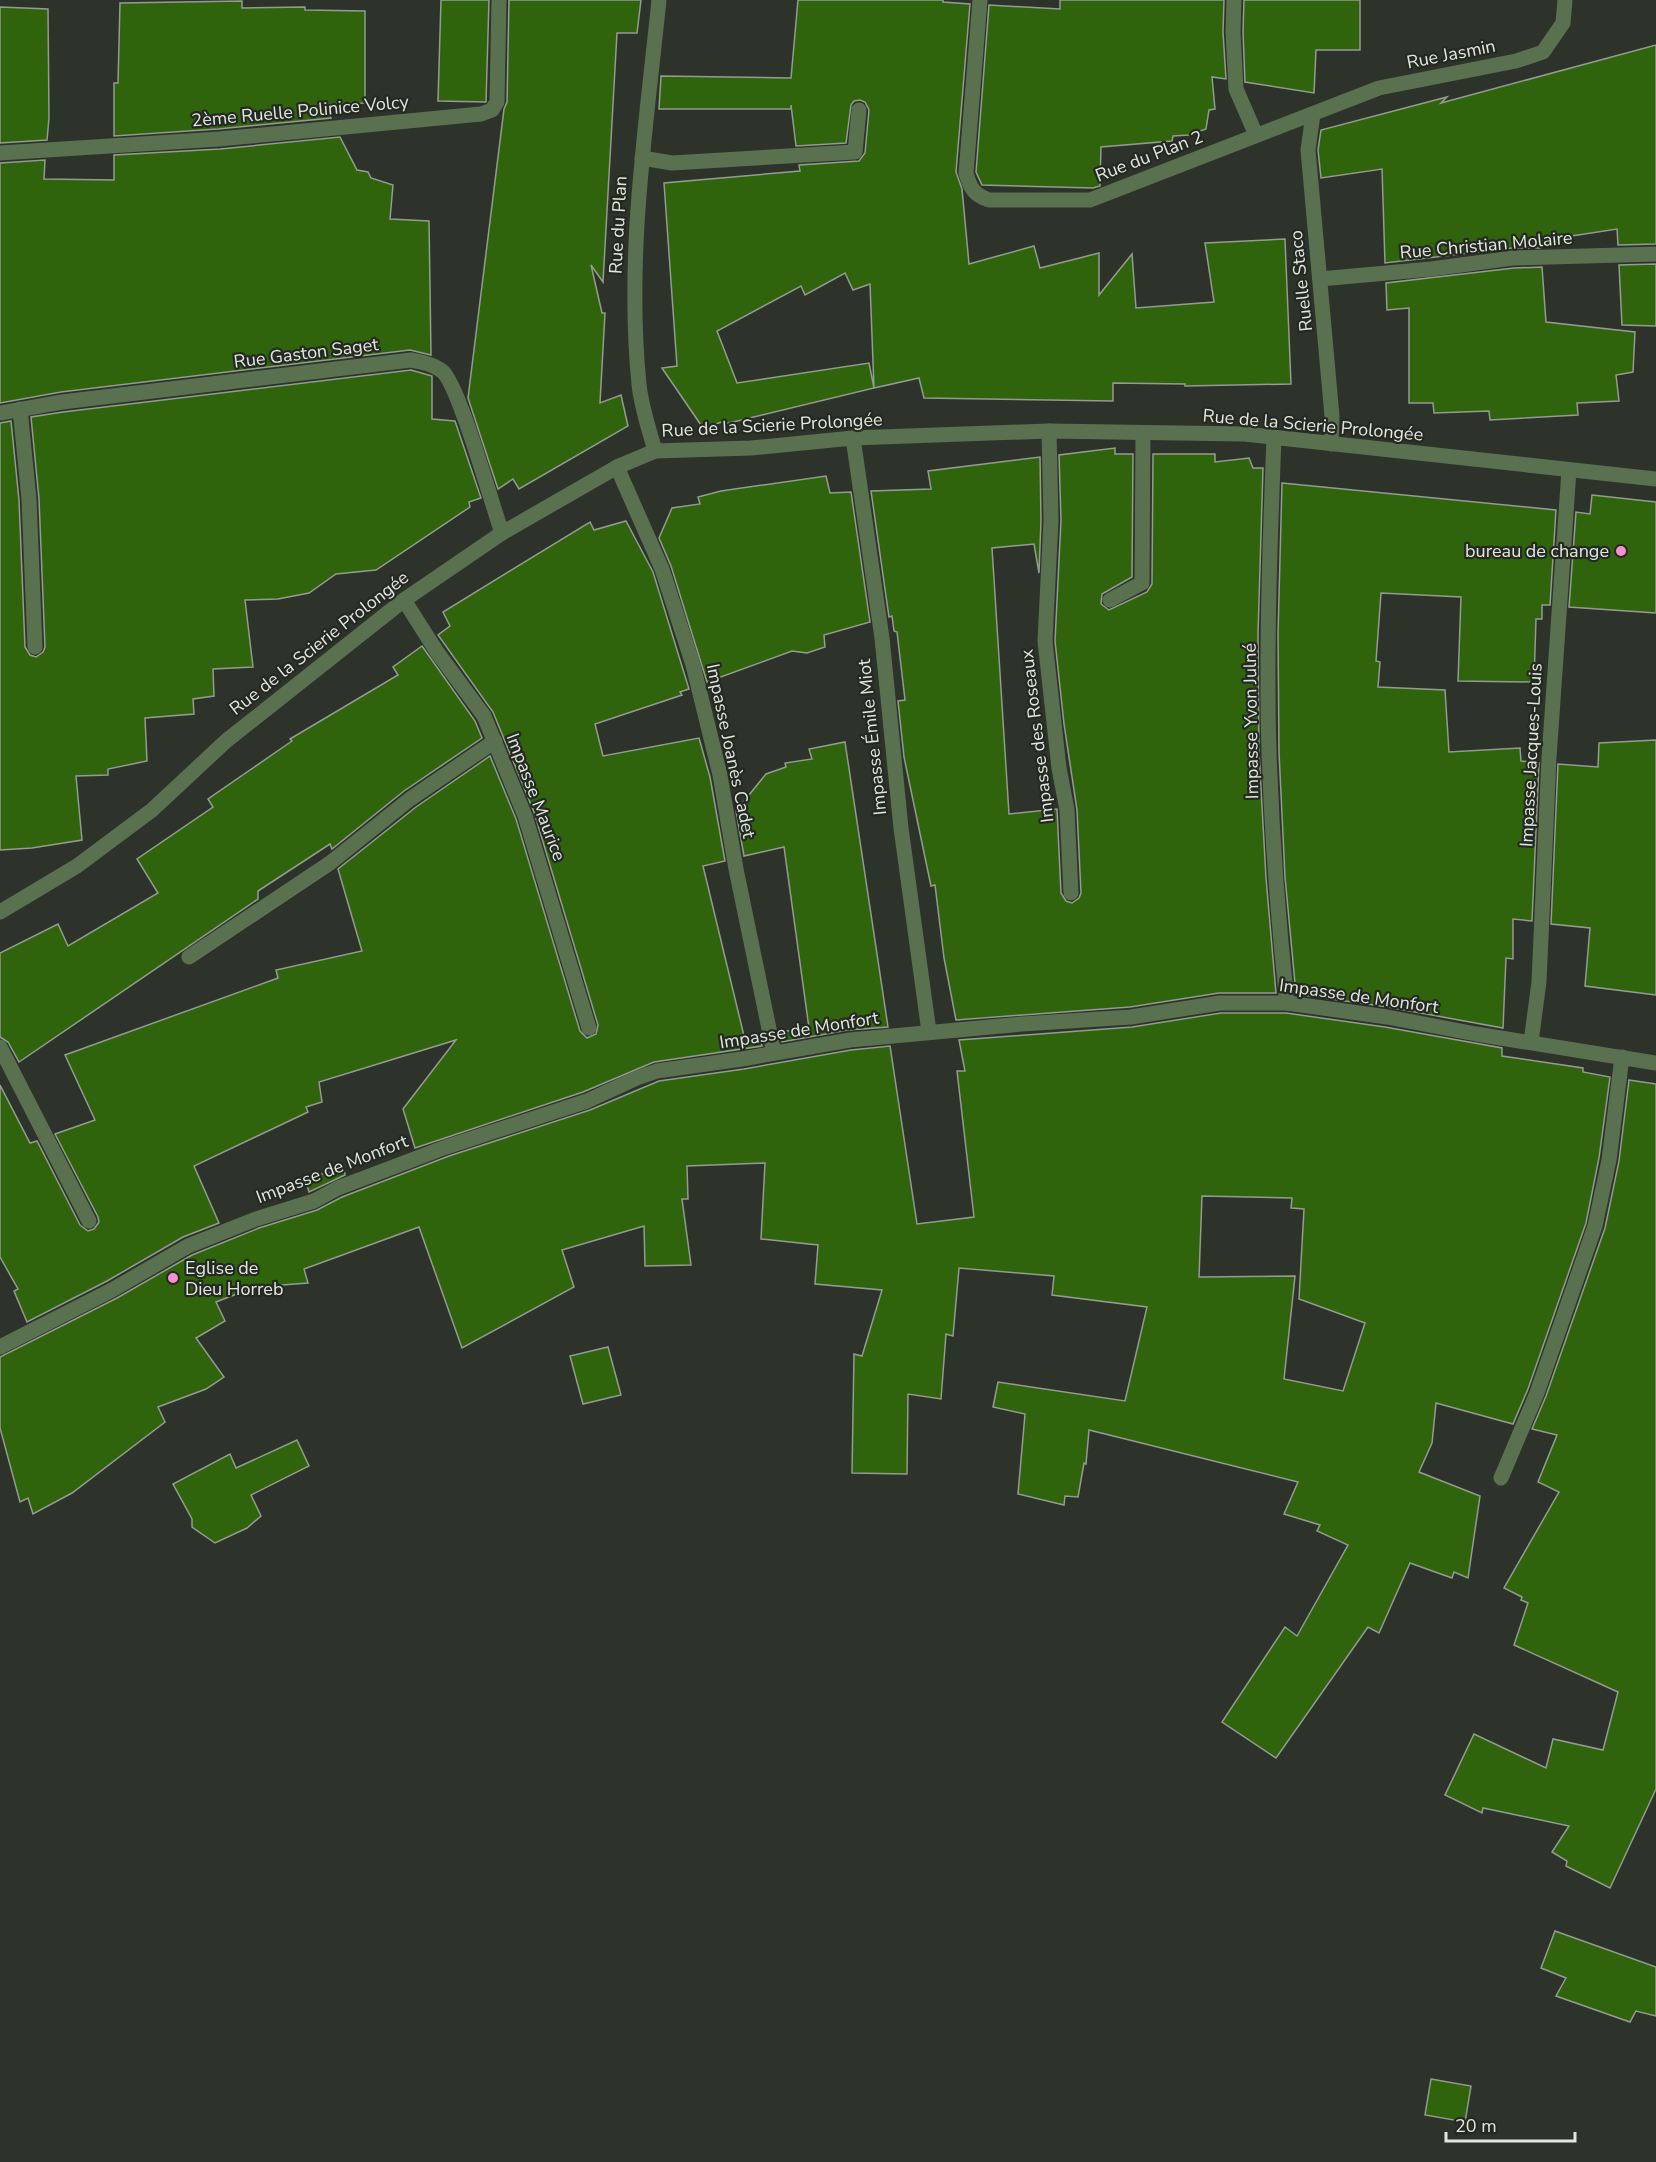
<svg xmlns="http://www.w3.org/2000/svg" width="1656" height="2162" font-family="'Nunito Sans',sans-serif">
  <rect width="100%" height="100%" fill="#2d332b"/>
  <g fill="#2f640d" stroke="#949b91" stroke-width="1.5" fill-rule="evenodd">
    <polygon points="441,0 489,0 486,102 438,101"/>
    <polygon points="509,0 641,0 637,33 617,33 603,282 591,265 602,313 605,313 600,403 621,395 628,426 519,489 513,479 498,489 468,398 504,109 507,102"/>
    <polygon points="798,0 943,0 943,2 970,4 956,172 962,189 969,264 1034,246 1040,268 1099,253 1099,295 1132,254 1136,308 1214,302 1205,243 1285,239 1291,384 1185,386 1185,384 1113,383 1113,401 924,398 919,378 874,388 870,284 853,290 845,273 805,295 801,286 717,331 737,383 869,363 874,388 725,424 725,421 703,428 662,368 677,366 664,183 800,171 799,165 859,161 865,153 869,110 865,102 860,100 854,101 851,105 846,143 796,146 791,105 791,109 659,109 661,76 791,78"/>
    <polygon points="1060,0 1224,0 1223,32 1226,79 1212,77 1215,109 1209,110 1206,129 1189,135 1173,136 1172,141 1101,147 1100,186 1093,188 982,185 976,172 989,5 1060,9"/>
    <polygon points="1244,0 1360,0 1360,50 1316,50 1314,93 1245,82 1243,32"/>
    <polygon points="242,1 242,8 305,7 305,10 365,11 365,103 324,104 331,118 218,129 114,136 114,83 118,83 120,3"/>
    <polygon points="0,7 48,9 49,118 47,140 0,143"/>
    <polygon points="1656,45 1656,244 1618,245 1617,229 1539,241 1540,248 1512,248 1385,263 1382,169 1321,178 1318,150 1321,130 1447,97 1441,103"/>
    <polygon points="340,137 357,170 368,172 371,178 393,185 390,219 429,221 431,355 410,350 61,392 0,403 0,163 45,160 44,179 114,180 114,155 220,149"/>
    <polygon points="1656,264 1656,326 1622,325 1619,265"/>
    <polygon points="1542,267 1546,322 1635,332 1633,372 1616,375 1619,401 1577,403 1578,415 1490,420 1489,411 1434,413 1433,403 1409,403 1409,308 1387,310 1386,283 1514,268"/>
    <polygon points="411,370 432,376 432,419 455,421 481,498 469,502 470,507 376,570 336,574 309,593 278,599 245,600 253,667 213,669 214,696 193,699 194,714 145,718 147,761 108,769 108,775 76,776 82,840 32,848 0,850 0,423 11,421 19,500 25,647 30,655 36,657 43,652 45,647 39,499 31,417 63,412"/>
    <polygon points="1115,448 1115,454 1133,454 1132,577 1102,594 1101,604 1109,610 1147,592 1152,584 1153,454 1215,454 1215,462 1249,458 1253,468 1263,468 1258,634 1259,752 1266,878 1276,993 1219,993 1130,1007 956,1020 944,958 935,885 931,886 904,757 898,701 905,700 897,632 894,631 892,616 889,617 871,491 931,489 928,471 1040,457 1041,520 1039,573 1034,544 992,548 1009,814 1057,809 1061,893 1066,901 1072,903 1079,898 1081,893 1077,810 1064,724 1055,641 1061,520 1059,455"/>
    <polygon points="826,476 830,493 851,492 870,622 824,635 825,647 807,653 792,651 707,682 671,566 659,538 672,508 700,504 698,497 721,491"/>
    <polygon points="1282,483 1556,510 1550,605 1542,605 1542,619 1536,619 1534,682 1458,681 1461,597 1381,593 1376,661 1380,662 1378,687 1445,690 1449,752 1520,748 1521,761 1539,763 1532,921 1513,919 1513,959 1506,958 1503,1028 1388,1007 1296,994 1285,877 1279,752 1278,634"/>
    <polygon points="1592,495 1656,502 1656,613 1569,607 1576,512 1590,514"/>
    <polygon points="626,521 653,572 689,689 680,692 682,695 595,724 603,756 699,738 710,777 725,861 703,866 744,1036 760,1034 762,1046 654,1062 583,1092 415,1148 403,1109 456,1040 319,1082 322,1102 306,1107 308,1112 194,1166 219,1223 183,1237 107,1281 27,1322 14,1291 18,1289 0,1257 0,1085 30,1143 37,1141 80,1225 88,1231 94,1229 99,1222 98,1217 55,1134 95,1120 65,1055 278,978 276,970 362,951 338,869 416,807 490,756 516,819 580,1031 587,1038 596,1034 598,1025 534,812 493,712 438,635 450,626 443,612 590,522 594,530"/>
    <polygon points="422,646 475,721 482,738 404,791 332,849 330,844 258,891 258,899 19,1062 8,1042 0,1037 0,953 58,924 68,946 158,893 137,859 213,807 208,799 292,741 290,739 398,675 393,667"/>
    <polygon points="1656,740 1656,995 1585,986 1590,928 1551,924 1558,764 1598,767 1599,743"/>
    <polygon points="845,742 888,1027 848,1030 782,1042 780,1032 809,1028 784,847 744,856 736,811 766,774 786,767 785,763 812,759 809,749"/>
    <path d="M1221,1013H1286L1385,1027L1502,1048V1056L1583,1068V1072L1610,1077L1599,1158L1586,1223L1528,1389L1513,1424L1436,1403L1432,1443L1419,1472L1480,1496L1468,1578L1454,1572L1452,1578L1410,1563L1379,1633L1368,1627L1276,1758L1222,1722L1285,1627L1297,1636L1348,1545L1317,1531L1320,1525L1284,1514L1298,1482L1089,1430L1086,1464L1084,1463L1078,1497L1065,1496L1064,1505L1018,1494L1025,1414L993,1407L998,1382L1125,1401L1147,1307L1052,1295L1054,1276L959,1268L953,1336L946,1334L941,1399L908,1394L907,1474L852,1473L854,1354L862,1356L882,1290L815,1284L818,1245L761,1239L765,1163L687,1166L688,1199H682L691,1265L645,1266L644,1226L562,1250L574,1287L462,1348L419,1227L304,1269L308,1283L255,1287L216,1302L225,1321L196,1338L224,1377L206,1389L158,1407L165,1422L72,1493L33,1514L28,1498L20,1502L0,1428V1357L117,1298L192,1255L259,1228L317,1210L342,1197L449,1156L590,1110L659,1081L744,1069L851,1050L890,1046L917,1224L974,1217L957,1071H965L959,1040L1132,1027ZM1202,1196L1292,1198L1291,1208L1304,1209L1299,1299L1365,1323L1343,1391L1284,1379L1295,1276L1199,1277Z"/>
    <polygon points="1629,1080 1656,1084 1656,1789 1610,1888 1566,1866 1567,1861 1552,1852 1569,1826 1483,1808 1482,1813 1445,1795 1474,1734 1546,1768 1553,1739 1603,1750 1618,1692 1514,1645 1528,1603 1521,1600 1522,1597 1504,1588 1559,1492 1538,1482 1557,1435 1532,1429 1546,1396 1605,1228 1619,1161"/>
    <polygon points="344,1169 345,1175 309,1192 305,1178"/>
    <polygon points="608,1347 621,1395 583,1404 570,1356"/>
    <polygon points="297,1440 309,1466 251,1495 261,1516 247,1528 215,1543 192,1527 192,1519 173,1484 230,1454 236,1468"/>
    <polygon points="1555,1931 1656,1967 1656,2016 1636,2011 1630,2022 1556,1996 1566,1978 1541,1968"/>
    <polygon points="1431,2079 1471,2086 1465,2122 1425,2115"/>
  </g>
  <g fill="none" stroke-linecap="round" stroke-linejoin="round">
    <g stroke="#5a7150" stroke-width="15">
      <path d="M980,0L966,173C970,188 974,195 989,200H1090L1379,88L1516,61L1543,52L1563,23L1565,0"/>
      <polyline points="1234,0 1233,32 1236,89 1256,135"/>
      <polyline points="1313,114 1308,150 1332,416 1331,444"/>
      <polyline points="0,153 219,139 481,114 492,110 497,102 499,0"/>
      <polyline points="642,158 672,163 855,152 859,110"/>
      <polyline points="1320,279 1431,269 1513,258 1656,254"/>
      <polyline points="20,409 29,499 35,647"/>
      <path d="M0,413L62,402L411,360C422,362 433,364 442,371C459,384 492,505 502,533"/>
      <polyline points="1049,431 1051,520 1045,641 1059,768 1067,810 1071,893"/>
      <path d="M1274,437C1270,542 1266,647 1269,752C1272,836 1278,919 1287,1003"/>
      <polyline points="853,438 882,638 901,828 929,1032"/>
      <path d="M655,451C649,429 641,406 639,384C626,255 646,128 659,0"/>
      <polyline points="617,467 662,569 693,665 720,775 736,869 774,1053"/>
      <polyline points="404,600 437,652 484,716 525,816 589,1028"/>
      <polyline points="1110,600 1142,583 1143,433"/>
      <polyline points="0,912 77,866 152,810 226,741 404,600 502,533 617,467 655,451 751,448 853,438 1049,431 1244,434 1656,479"/>
      <polyline points="189,957 330,863 410,799 495,741"/>
      <polyline points="1531,1042 1539,982 1549,758 1569,470"/>
      <polyline points="0,1047 89,1221"/>
      <polyline points="0,1347 112,1290 188,1246 256,1219 314,1201 338,1188 446,1147 587,1101 637,1078 657,1071 742,1059 850,1040 1022,1024 1131,1017 1220,1003 1287,1003 1387,1017 1476,1034 1656,1063"/>
      <polyline points="1501,1478 1537,1393 1595,1226 1609,1160 1622,1057"/>
    </g>
  </g>
  <g fill="#f790cd" stroke="#242921" stroke-width="2">
    <circle cx="1621" cy="551" r="6"/>
    <circle cx="173" cy="1278" r="6"/>
  </g>
  <g text-anchor="middle" stroke-width="4.5" stroke-linejoin="round" paint-order="stroke">
    <g font-size="18" fill="#e2e6e1" stroke="#242921">
      <text transform="translate(1451 54) rotate(-11)" y="6">Rue Jasmin</text>
      <text transform="translate(300 111) rotate(-5)" y="6">2ème Ruelle Polinice Volcy</text>
      <text transform="translate(1149 156) rotate(-21)" y="6">Rue du Plan 2</text>
      <text transform="translate(618 225) rotate(-87)" y="6">Rue du Plan</text>
      <text transform="translate(1486 245) rotate(-5)" y="6">Rue Christian Molaire</text>
      <text transform="translate(1301 281) rotate(-96)" y="6">Ruelle Staco</text>
      <text transform="translate(306 353) rotate(-7)" y="6">Rue Gaston Saget</text>
      <text transform="translate(772 425) rotate(-3)" y="6">Rue de la Scierie Prolongée</text>
      <text transform="translate(1313 425) rotate(5)" y="6">Rue de la Scierie Prolongée</text>
      <text transform="translate(319 643) rotate(-38)" y="6">Rue de la Scierie Prolongée</text>
      <text transform="translate(1251 721) rotate(-91)" y="6">Impasse Yvon Julné</text>
      <text transform="translate(1037 736) rotate(-97)" y="6">Impasse des Roseaux</text>
      <text transform="translate(872 737) rotate(-96)" y="6">Impasse Émile Miot</text>
      <text transform="translate(731 751) rotate(78)" y="6">Impasse Joanès Cadet</text>
      <text transform="translate(1531 755) rotate(-87)" y="6">Impasse Jacques-Louis</text>
      <text transform="translate(536 797) rotate(69)" y="6">Impasse Maurice</text>
      <text transform="translate(1359 996) rotate(8)" y="6">Impasse de Monfort</text>
      <text transform="translate(799 1030) rotate(-9)" y="6">Impasse de Monfort</text>
      <text transform="translate(332 1169) rotate(-21)" y="6">Impasse de Monfort</text>
    </g>
    <g font-size="18" fill="#e2e6e1" stroke="#242921" text-anchor="end">
      <text x="1609" y="557">bureau de change</text>
      <text x="185" y="1274" text-anchor="start">Eglise de<tspan x="185" dy="21">Dieu Horreb</tspan></text>
    </g>
  </g>
  <path d="M1446 2132v9h129v-9" fill="none" stroke="#e2e6e1" stroke-width="3"/>
  <text x="1455" y="2132" font-size="18" fill="#e2e6e1" stroke="#242921" stroke-width="4.5" paint-order="stroke">20 m</text>
</svg>
